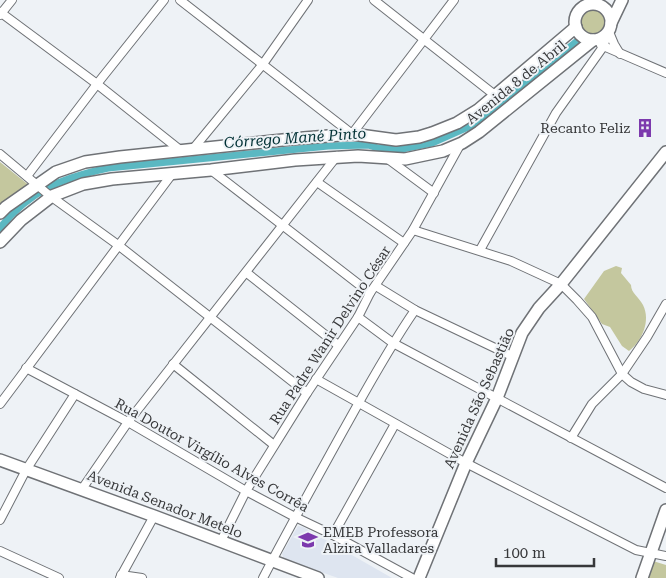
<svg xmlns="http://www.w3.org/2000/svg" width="666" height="578" font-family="'Roboto Serif',serif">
  <rect width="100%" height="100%" fill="#eef2f6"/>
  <polygon fill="#dee5f0" points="298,526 303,527 392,578 338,578 284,559 282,554"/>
  <g fill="#c4c79e">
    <circle cx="593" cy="22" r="12"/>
    <polygon points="0,162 30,186 0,210"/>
    <path d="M616,266L622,268L621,273L631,285C631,293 639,297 643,305C651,321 642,341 629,351L622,346L610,327L602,324L584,299L604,271Z"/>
    <polygon points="653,561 666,565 666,578 648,578"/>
  </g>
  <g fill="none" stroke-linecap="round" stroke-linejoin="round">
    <path stroke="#5bb8c2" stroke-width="7" d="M0,228C30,190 63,178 108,168L328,146L368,145L378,148L402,149L432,143L468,127L485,116L576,42"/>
    <g stroke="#6f7276" stroke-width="10">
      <g id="street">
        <polyline points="180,0 352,134 454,0"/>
        <polyline points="374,0 496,96"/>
        <polyline points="0,12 97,84 180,150"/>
        <polyline points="0,15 12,0"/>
        <polyline points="609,32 614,44 620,54"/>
        <polyline points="601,45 666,73"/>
        <polyline points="193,149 263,64 308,0"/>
        <polyline points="0,154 49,195 118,245 307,393"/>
        <polyline points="388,159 434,193"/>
        <polyline points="211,170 370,293"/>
        <polyline points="27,176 97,84 164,0"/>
        <polyline points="317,182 404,243"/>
        <polyline points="413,230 511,261 561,284 577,300 592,317 622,374 631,382 644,389 666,395"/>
        <polyline points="480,250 556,113 603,47 609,30"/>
        <polyline points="247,273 338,345"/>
        <polyline points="376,286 415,310 514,357"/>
        <polyline points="358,317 393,343 666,488"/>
        <polyline points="173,364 274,445"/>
        <polyline points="26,368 128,422 246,491 295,517 333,535 412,578"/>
        <polyline points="316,379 466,463 636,550 666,556"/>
        <polyline points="0,404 172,174"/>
        <polyline points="571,438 592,404 622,374 647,337 666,304"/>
        <polyline points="82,489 128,422 337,156"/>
        <polyline points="0,520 26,470 75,394"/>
        <polyline points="333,535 395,424"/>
        <polyline points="221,541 246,491 307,393 358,317 370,293 413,230 461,143"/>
        <polyline points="0,551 59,578"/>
        <polyline points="121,575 142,578"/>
        <polyline points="120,578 154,516"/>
        <path d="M263,578C289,528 316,480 343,431C366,390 388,349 415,310"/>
      </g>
    </g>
    <g stroke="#6f7276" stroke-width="14">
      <g id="secondary">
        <circle cx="593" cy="22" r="18"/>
        <polyline points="611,23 622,0"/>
        <polyline points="0,213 6,207 56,172 85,162 120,157 292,139 352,134 396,140 419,137 432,133 457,123 478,110 576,27"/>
        <polyline points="0,242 21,220 52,196 83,184 112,179 211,170 295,160 358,156 405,159 443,151 462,143 479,132 593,40"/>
        <polyline points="0,460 154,516 318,578"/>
        <polyline points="419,578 466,463 497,398 522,333 539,308 561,284 666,152"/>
        <polyline points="642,578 666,510"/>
      </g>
    </g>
    <use href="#street" stroke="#fff" stroke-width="8"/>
    <use href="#secondary" stroke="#fff" stroke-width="11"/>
  </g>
  <defs>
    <g id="building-bare" transform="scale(1.5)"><path d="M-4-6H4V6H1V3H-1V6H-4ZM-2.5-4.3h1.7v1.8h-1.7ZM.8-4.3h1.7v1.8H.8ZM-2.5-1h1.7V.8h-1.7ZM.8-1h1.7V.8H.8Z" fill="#7c39ad" stroke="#eef2f6" stroke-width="2.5" paint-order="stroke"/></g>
    <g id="school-bare" transform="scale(1.5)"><path d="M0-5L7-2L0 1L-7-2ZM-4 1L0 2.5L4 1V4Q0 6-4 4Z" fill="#7c39ad" stroke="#eef2f6" stroke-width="2.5" paint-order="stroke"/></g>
  </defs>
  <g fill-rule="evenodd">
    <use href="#building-bare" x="645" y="128"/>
    <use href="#school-bare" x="308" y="540"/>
  </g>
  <g text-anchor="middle" stroke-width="4" stroke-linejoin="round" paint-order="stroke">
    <g font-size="14" fill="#37383a" stroke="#eef2f6">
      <text transform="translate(516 82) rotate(-39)" y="5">Avenida 8 de Abril</text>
      <text transform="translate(330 335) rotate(-57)" y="5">Rua Padre Wanir Delvino César</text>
      <text transform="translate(479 398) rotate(-66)" y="5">Avenida São Sebastião</text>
      <text transform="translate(212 455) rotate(29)" y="5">Rua Doutor Virgílio Alves Corrêa</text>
      <text transform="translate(165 504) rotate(21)" y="5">Avenida Senador Metelo</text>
    </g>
    <g font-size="14" fill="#37383a" stroke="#eef2f6" text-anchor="end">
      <text x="630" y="133">Recanto Feliz</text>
      <text x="323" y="537" text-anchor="start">EMEB Professora<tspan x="323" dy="16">Alzira Valladares</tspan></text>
    </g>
    <g font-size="15" font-style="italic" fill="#013034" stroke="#eef2f6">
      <text transform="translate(295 138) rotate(-4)" y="5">Córrego Mané Pinto</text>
    </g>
  </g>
  <path d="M496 558v8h98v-8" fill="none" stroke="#37383a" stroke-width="2.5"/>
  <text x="503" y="558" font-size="15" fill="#37383a" stroke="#eef2f6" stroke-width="4" paint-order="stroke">100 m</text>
</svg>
